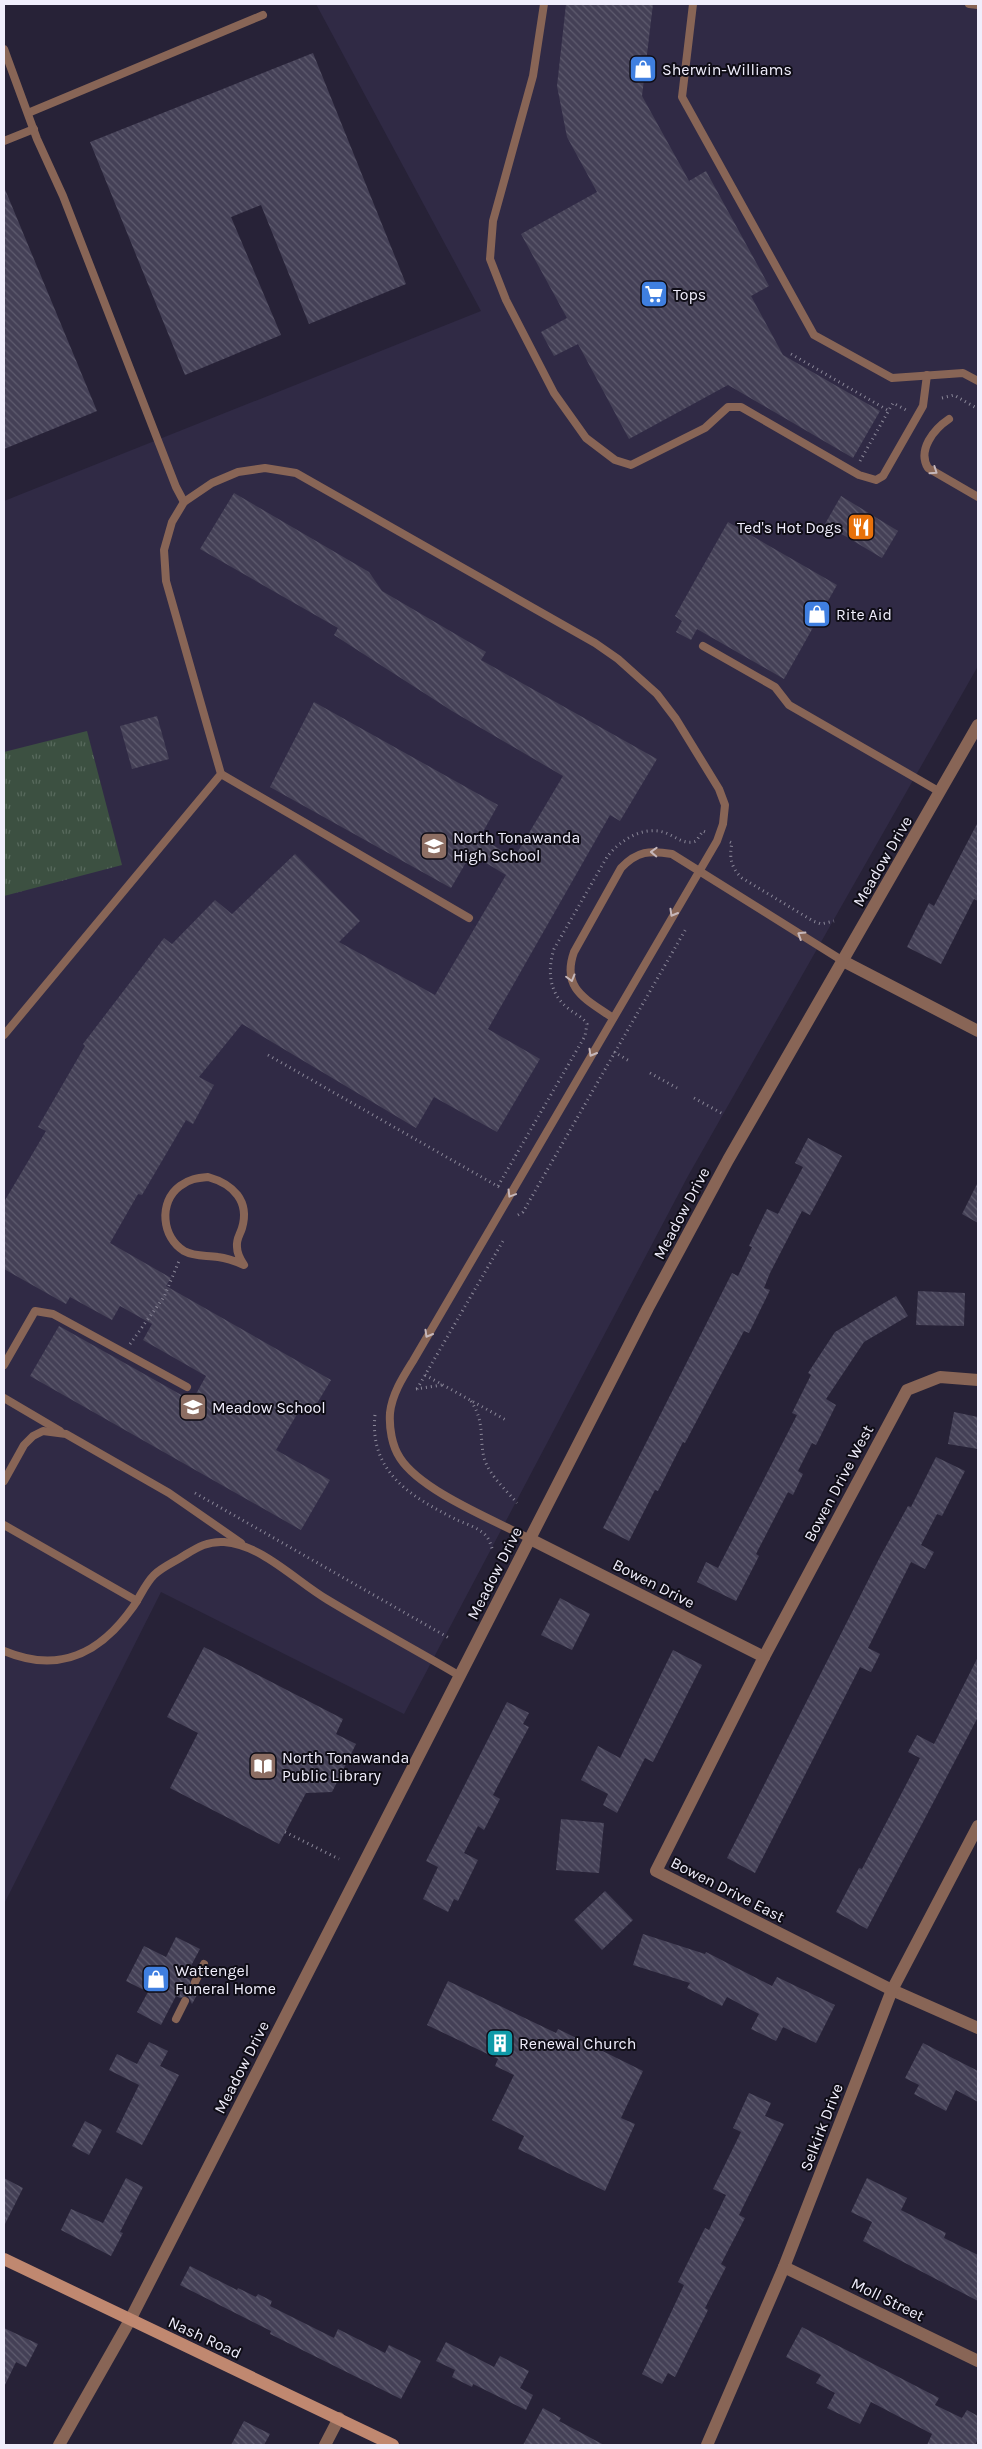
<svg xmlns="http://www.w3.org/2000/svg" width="982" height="2449" font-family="Karla,sans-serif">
  <defs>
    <pattern id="park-tufts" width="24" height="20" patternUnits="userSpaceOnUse" patternTransform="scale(1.25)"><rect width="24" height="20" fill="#3c5041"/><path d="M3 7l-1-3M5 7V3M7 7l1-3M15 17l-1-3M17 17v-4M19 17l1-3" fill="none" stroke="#586a5d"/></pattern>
    <pattern id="building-back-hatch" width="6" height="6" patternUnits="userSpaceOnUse" patternTransform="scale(1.25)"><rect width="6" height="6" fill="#444056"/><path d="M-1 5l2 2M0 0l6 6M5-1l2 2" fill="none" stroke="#5f5c6f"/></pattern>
  </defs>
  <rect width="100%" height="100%" fill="#272237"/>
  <polygon fill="#302a45" points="316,4 978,4 978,666 688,1176 404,1714 161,1592 4,1904 4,501 481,311"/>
  <polygon fill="url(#park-tufts)" points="87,731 122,865 4,896 4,752"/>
  <g fill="url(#building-back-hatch)">
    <polygon points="566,4 653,4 642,96 689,181 706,171 769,286 751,296 783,355 880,411 853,458 728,385 629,439 578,344 554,356 541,332 567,318 521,234 597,192 567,137 557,86"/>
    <polygon points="313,53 406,284 309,324 261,205 231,217 281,335 185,375 90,142"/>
    <polygon points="4,187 97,411 4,449"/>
    <polygon points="234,493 369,572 382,591 486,652 481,660 657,759 620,821 610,815 488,1029 540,1059 497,1132 434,1097 416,1128 242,1024 199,1077 214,1085 193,1124 186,1120 142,1195 138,1194 110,1243 171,1278 166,1286 331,1380 313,1410 303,1404 276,1450 330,1480 301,1530 30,1376 59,1326 192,1401 206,1376 143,1340 152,1324 120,1306 112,1320 70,1297 66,1304 4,1269 4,1202 46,1131 38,1127 85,1046 83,1044 164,938 172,944 215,900 232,914 295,854 360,921 339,942 435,995 506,875 471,854 451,888 270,787 314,702 498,805 480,837 514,858 563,776 452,711 334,635 338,628 200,549"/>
    <polygon points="841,496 898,531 882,558 825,524"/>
    <polygon points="728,522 837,585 784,679 697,629 691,640 676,632 682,621 675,616"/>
    <polygon points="157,716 169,759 132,769 120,726"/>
    <polygon points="978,822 978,901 974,899 941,964 907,947 929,903 934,906"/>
    <polygon points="808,1138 842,1156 810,1215 802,1211 770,1273 764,1288 770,1290 749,1333 744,1331 685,1443 683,1442 658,1491 655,1490 629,1541 603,1528 732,1273 738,1276 752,1247 749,1246 767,1209 778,1214 803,1167 795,1163"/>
    <polygon points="978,1182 978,1223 962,1214"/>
    <polygon points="918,1291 965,1293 964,1326 916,1325"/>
    <polygon points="896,1296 908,1316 864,1342 826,1399 836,1405 816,1445 812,1443 798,1471 803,1474 793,1495 788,1492 756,1554 759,1556 736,1601 697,1582 706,1562 718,1568 797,1415 792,1413 811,1375 808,1373 835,1332"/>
    <polygon points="954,1412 978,1417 978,1449 948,1444"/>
    <polygon points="936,1457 965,1471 942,1516 937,1514 921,1545 934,1552 925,1569 911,1562 868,1648 880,1654 871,1672 860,1667 755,1873 727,1858 880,1557 908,1506 911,1507"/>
    <polygon points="560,1598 590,1614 572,1650 541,1635"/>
    <polygon points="204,1647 343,1719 336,1734 356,1744 332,1792 306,1793 279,1844 170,1788 198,1733 167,1717"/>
    <polygon points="673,1650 702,1665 653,1762 645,1758 617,1813 603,1805 608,1794 581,1780 598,1746 620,1758"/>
    <polygon points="978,1657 978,1717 867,1929 836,1912 859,1868 862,1869 920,1758 908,1752 917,1735 934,1744"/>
    <polygon points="507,1702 529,1713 523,1724 529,1727 493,1795 500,1799 484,1830 478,1826 464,1853 478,1860 458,1901 454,1899 448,1912 423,1899 438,1867 426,1861"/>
    <polygon points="561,1819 604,1823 599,1873 556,1870"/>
    <polygon points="605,1891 633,1920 602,1950 574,1920"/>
    <polygon points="643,1934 705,1954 706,1952 772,1986 777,1977 835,2005 816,2043 783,2027 776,2041 751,2029 759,2014 727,1997 722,2006 687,1988 690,1983 633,1965"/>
    <polygon points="176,1937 200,1949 185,1977 190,1980 192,1987 202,1986 192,2004 188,1996 180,1998 176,1996 161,2025 137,2012 148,1992 126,1981 144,1946 166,1957"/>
    <polygon points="448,1981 556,2033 558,2029 643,2071 621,2118 635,2124 605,2191 518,2149 524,2136 492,2120 514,2075 495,2066 498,2059 427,2025"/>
    <polygon points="149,2042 168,2051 160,2066 179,2075 142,2145 116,2132 139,2085 109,2070 117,2054 137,2064"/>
    <polygon points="923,2043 978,2071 978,2102 956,2090 946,2111 914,2094 919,2085 905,2078"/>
    <polygon points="749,2093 771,2103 765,2116 784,2124 739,2215 745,2218 721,2264 726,2267 705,2308 708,2310 675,2377 668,2373 662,2384 642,2374 684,2285 678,2282 705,2228 709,2230 726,2195 713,2189 741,2132 733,2128"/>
    <polygon points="85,2121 102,2130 89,2155 72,2146"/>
    <polygon points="4,2178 23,2188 4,2226"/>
    <polygon points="126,2178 143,2187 120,2232 123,2233 111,2256 61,2230 71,2209 103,2223"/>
    <polygon points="867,2178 907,2198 901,2210 946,2233 944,2238 978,2255 978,2301 863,2241 872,2222 851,2212"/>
    <polygon points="190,2266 237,2290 238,2288 256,2297 258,2294 272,2301 270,2306 334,2338 338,2329 385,2353 389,2345 421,2361 401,2399 270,2334 271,2331 180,2285"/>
    <polygon points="802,2327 939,2398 935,2405 962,2418 967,2410 978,2416 978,2439 975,2445 927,2445 932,2434 871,2402 860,2424 827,2408 835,2393 816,2383 821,2375 786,2357"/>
    <polygon points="4,2328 38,2344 26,2367 16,2362 4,2387"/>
    <polygon points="446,2342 494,2367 500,2356 529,2371 520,2388 533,2395 526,2410 473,2384 472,2387 452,2377 455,2370 436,2361"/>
    <polygon points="543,2408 561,2418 559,2421 604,2445 523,2445"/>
    <polygon points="244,2421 270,2434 264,2445 231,2445"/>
  </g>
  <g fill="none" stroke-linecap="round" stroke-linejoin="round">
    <g stroke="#8a8798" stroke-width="3" stroke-dasharray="1 4" stroke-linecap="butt">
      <polyline points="791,354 889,411"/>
      <polyline points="942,398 954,395 978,409"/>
      <polyline points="860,461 893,403 908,411"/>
      <path d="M730,842L732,843C729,857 731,868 742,878L813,921L821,924L834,921"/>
      <polyline points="614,1052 631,1062"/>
      <polyline points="268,1055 499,1187"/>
      <polyline points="650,1073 677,1088"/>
      <polyline points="694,1098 723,1114"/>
      <path d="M498,1186L585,1036L587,1024C583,1017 575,1014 569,1009C549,994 547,971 554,949L607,857C619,841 642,826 663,832C674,835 684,846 696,841L703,831L708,833"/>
      <polyline points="518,1215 523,1212 687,927"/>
      <polyline points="130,1344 164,1297 179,1261"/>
      <polyline points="425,1375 506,1420"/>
      <polyline points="416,1389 442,1385"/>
      <polyline points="417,1389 503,1241"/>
      <path d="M471,1401C485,1422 479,1436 484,1458C489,1475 506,1490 517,1503"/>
      <path d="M375,1415C369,1473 412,1497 457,1520C466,1524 480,1528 487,1537C490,1541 491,1546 493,1551"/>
      <polyline points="195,1493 449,1638"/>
      <polyline points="285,1832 339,1859"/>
    </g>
    <g stroke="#886556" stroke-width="8">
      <polyline points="544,4 533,76 493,221 490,259 506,300 554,393 586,438 615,460 631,465 705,428 728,407 741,407 859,475 876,480 883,476 923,406 927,375"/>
      <polyline points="693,4 682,97 814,335 892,378 963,373 978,381"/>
      <polyline points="969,4 978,5"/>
      <polyline points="4,49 37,139 63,196 176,487 184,502"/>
      <polyline points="28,113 263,15"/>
      <polyline points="4,141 34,129"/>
      <path d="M949,419C934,429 917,450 928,468L978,497"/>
      <polyline points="703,646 775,687 789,705 940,792"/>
      <polyline points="221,774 469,918"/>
      <path d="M613,1018C586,999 561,989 574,952L621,868C637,851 650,850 672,854L843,961"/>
      <path d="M4,1035L221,774L166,581L164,550L172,522L184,502L212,483L238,472L265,468L296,473L595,643L618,659L657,694L676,719L719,789L725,805L723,824L717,841L413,1361C403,1377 392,1394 390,1413C389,1428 392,1446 400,1458C421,1491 494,1520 530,1539"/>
      <path d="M208,1177C233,1184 250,1201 242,1228C240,1235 236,1239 237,1247C237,1253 240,1259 244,1265C235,1261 227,1258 218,1257C206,1255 195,1257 184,1251C162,1238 158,1202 180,1186C189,1179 197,1178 208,1177Z"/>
      <polyline points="4,1365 35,1311 53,1314 187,1387"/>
      <polyline points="4,1398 60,1431"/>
      <polyline points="4,1481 24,1445 33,1436 43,1431 66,1434 169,1493 241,1543"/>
      <polyline points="4,1525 137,1601"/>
      <path d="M4,1651C59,1674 100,1654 133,1607C140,1597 145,1584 154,1575C162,1567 176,1561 185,1555C198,1547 208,1541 224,1542C261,1544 297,1582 328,1600C371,1626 416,1650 460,1676"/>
      <polyline points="195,1982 204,1964"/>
      <polyline points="176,2019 185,2001"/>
    </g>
    <g stroke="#886556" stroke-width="12">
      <polyline points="843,961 978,1031"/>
      <polyline points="978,1380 940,1377 907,1390 764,1657 656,1871 892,1990 978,2028"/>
      <polyline points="530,1539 764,1657"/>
      <polyline points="784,2267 978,2361"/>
      <polyline points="325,2445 339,2418"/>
      <polyline points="707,2445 784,2267 892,1990 978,1826"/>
    </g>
    <polyline stroke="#886556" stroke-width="12" points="59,2445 130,2320 648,1308 728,1160 978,725"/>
    <polyline stroke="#c08870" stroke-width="12" points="4,2259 393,2445"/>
  </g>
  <defs><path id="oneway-chevron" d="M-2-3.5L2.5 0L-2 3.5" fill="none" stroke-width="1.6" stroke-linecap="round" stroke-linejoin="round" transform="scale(1.25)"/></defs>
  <g stroke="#c6b7ba">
    <use href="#oneway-chevron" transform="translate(934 471) rotate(34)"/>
    <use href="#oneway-chevron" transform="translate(654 852) rotate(-178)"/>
    <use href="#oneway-chevron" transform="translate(673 913) rotate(120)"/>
    <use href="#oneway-chevron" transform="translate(801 935) rotate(-148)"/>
    <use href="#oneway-chevron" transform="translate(571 978) rotate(75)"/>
    <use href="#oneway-chevron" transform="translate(592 1053) rotate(120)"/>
    <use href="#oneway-chevron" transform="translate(511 1194) rotate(121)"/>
    <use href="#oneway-chevron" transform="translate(428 1334) rotate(120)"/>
  </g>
  <defs>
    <g id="shop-square" transform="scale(1.4375)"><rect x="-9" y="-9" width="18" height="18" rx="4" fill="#3f7fe0" stroke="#0f0d16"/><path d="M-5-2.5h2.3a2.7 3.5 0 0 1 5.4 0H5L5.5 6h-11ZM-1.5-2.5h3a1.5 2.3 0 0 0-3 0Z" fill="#fff"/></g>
    <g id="supermarket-square" transform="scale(1.4375)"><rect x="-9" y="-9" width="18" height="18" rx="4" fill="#3f7fe0" stroke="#0f0d16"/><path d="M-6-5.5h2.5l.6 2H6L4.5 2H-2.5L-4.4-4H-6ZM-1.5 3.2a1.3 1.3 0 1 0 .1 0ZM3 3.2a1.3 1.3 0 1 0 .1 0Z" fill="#fff"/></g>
    <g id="restaurant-square" transform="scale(1.4375)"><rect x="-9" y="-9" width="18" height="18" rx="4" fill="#e8710a" stroke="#0f0d16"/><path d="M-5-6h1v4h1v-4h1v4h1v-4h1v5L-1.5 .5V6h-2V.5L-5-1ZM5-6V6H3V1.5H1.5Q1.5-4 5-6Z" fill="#fff"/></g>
    <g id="school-square" transform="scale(1.4375)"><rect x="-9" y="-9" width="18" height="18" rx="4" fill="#8d6e63" stroke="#0f0d16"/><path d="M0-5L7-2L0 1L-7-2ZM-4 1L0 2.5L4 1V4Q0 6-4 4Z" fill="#fff"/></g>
    <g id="library-square" transform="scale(1.4375)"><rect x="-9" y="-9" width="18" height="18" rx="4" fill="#8d6e63" stroke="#0f0d16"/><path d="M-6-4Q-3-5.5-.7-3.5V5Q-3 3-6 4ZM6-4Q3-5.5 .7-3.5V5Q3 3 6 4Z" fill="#fff"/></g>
    <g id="building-square" transform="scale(1.4375)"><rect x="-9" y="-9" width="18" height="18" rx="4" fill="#0f9aa8" stroke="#0f0d16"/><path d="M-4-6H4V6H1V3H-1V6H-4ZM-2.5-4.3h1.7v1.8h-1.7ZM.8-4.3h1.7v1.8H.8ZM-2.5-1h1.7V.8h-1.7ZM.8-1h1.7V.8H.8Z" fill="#fff"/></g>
  </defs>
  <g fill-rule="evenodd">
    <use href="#shop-square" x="643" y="69"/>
    <use href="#supermarket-square" x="654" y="294"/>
    <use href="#restaurant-square" x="861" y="527"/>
    <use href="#shop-square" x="817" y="614"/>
    <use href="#school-square" x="434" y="846"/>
    <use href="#school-square" x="193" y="1407"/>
    <use href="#library-square" x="263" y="1766"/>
    <use href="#shop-square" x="156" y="1979"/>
    <use href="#building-square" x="500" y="2043"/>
  </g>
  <g text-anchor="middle" stroke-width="4" stroke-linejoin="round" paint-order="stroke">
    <g font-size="16" fill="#f0eefc" stroke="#0f0d16" text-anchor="start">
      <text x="662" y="75">Sherwin-Williams</text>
      <text x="673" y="300">Tops</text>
      <text x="842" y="533" text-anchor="end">Ted's Hot Dogs</text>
      <text x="836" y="620">Rite Aid</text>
      <text x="453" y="843">North Tonawanda<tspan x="453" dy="18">High School</tspan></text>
      <text x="212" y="1413">Meadow School</text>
      <text x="282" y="1763">North Tonawanda<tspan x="282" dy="18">Public Library</tspan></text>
      <text x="175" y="1976">Wattengel<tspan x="175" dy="18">Funeral Home</tspan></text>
      <text x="519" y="2049">Renewal Church</text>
    </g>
    <g font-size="16" fill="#f0eefc" stroke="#0f0d16">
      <text transform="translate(882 861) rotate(-60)" y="6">Meadow Drive</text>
      <text transform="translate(681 1213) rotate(-62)" y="6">Meadow Drive</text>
      <text transform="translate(838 1483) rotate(-62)" y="6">Bowen Drive West</text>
      <text transform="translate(494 1573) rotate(-63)" y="6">Meadow Drive</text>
      <text transform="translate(654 1583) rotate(27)" y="6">Bowen Drive</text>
      <text transform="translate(728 1889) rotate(27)" y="6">Bowen Drive East</text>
      <text transform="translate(241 2067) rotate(-63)" y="6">Meadow Drive</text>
      <text transform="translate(821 2127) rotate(-69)" y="6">Selkirk Drive</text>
      <text transform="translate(888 2299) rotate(26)" y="6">Moll Street</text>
      <text transform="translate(205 2337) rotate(25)" y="6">Nash Road</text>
    </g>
  </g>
  <rect width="982" height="2449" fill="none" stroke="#f0eefc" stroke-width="10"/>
</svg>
